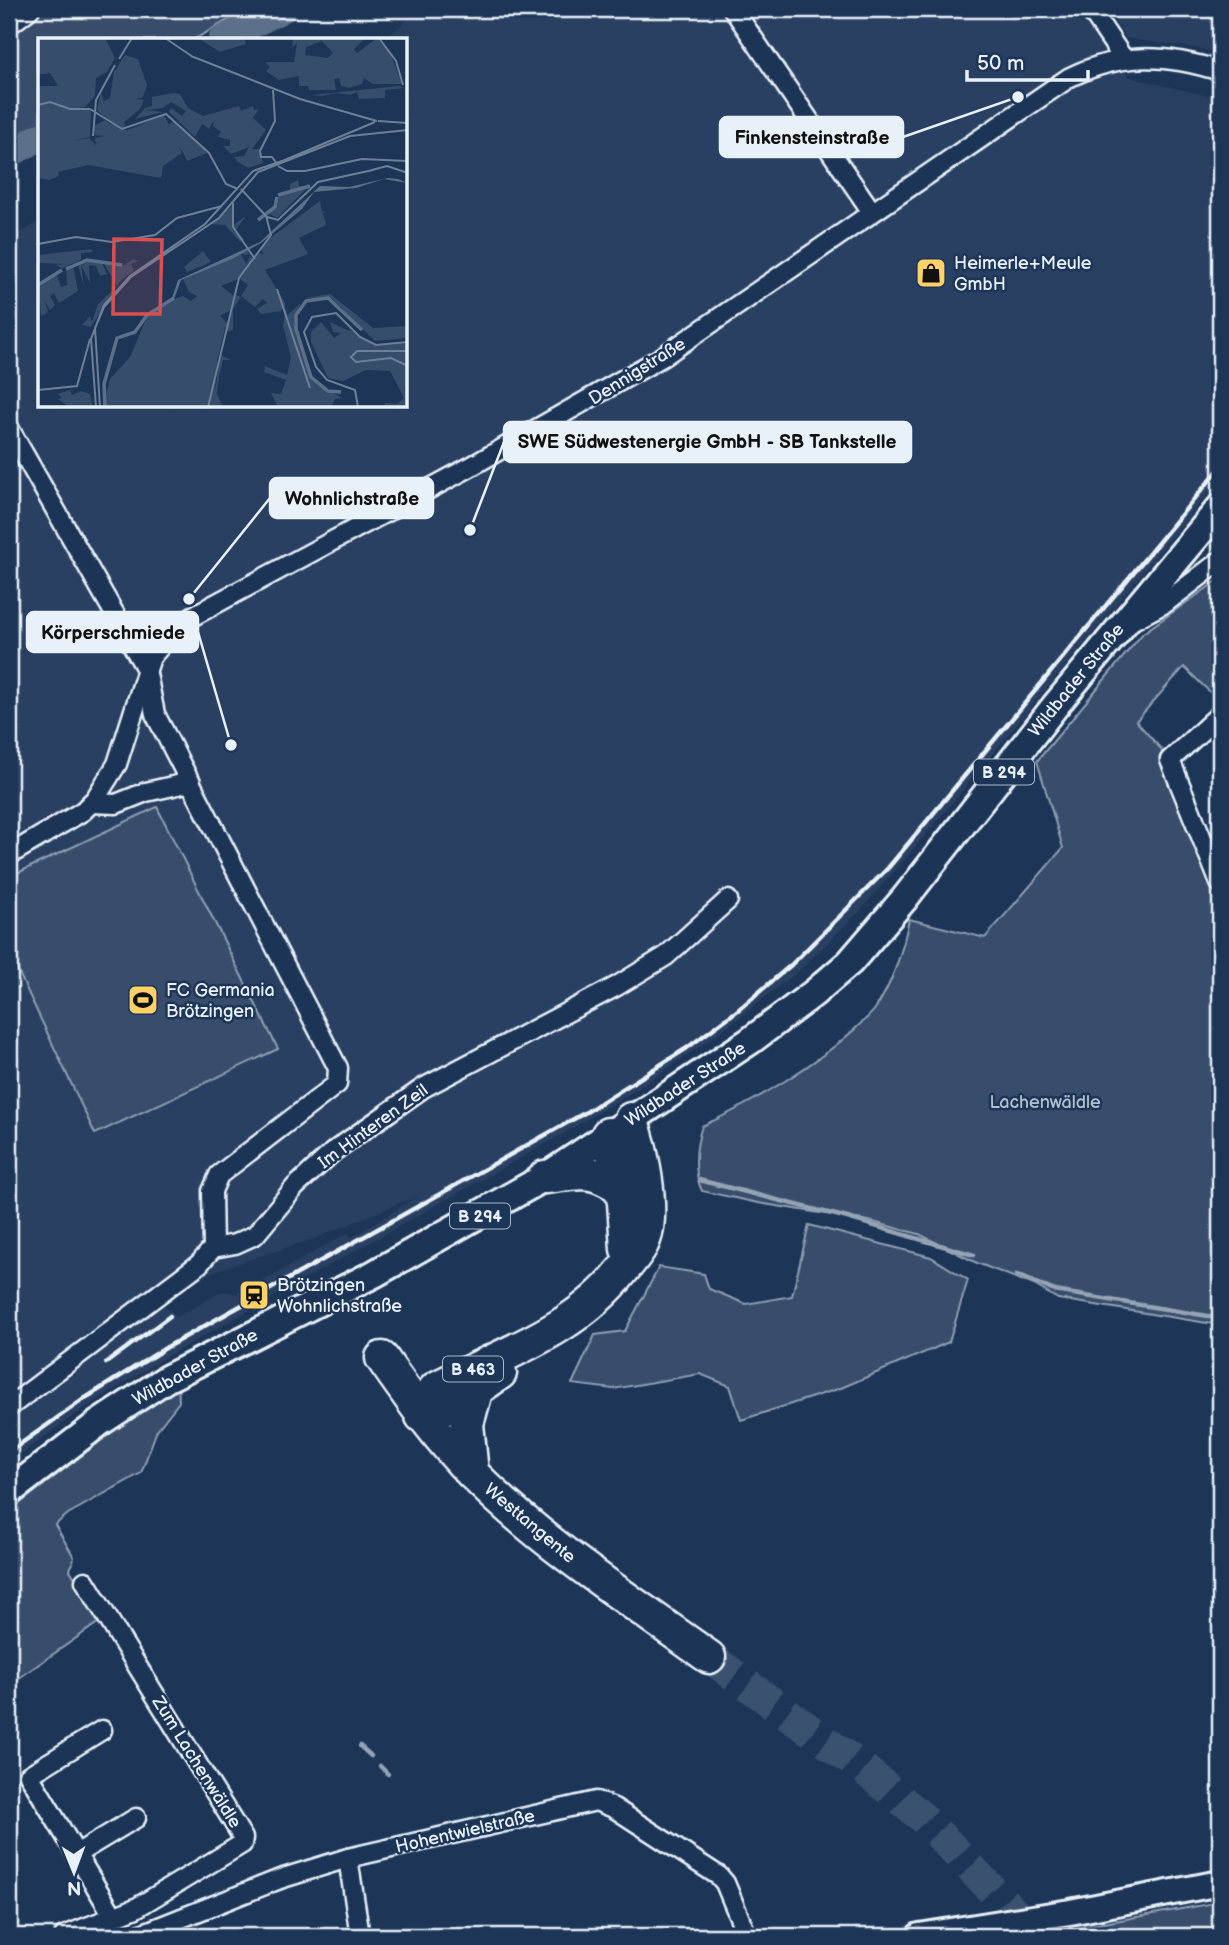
<svg xmlns="http://www.w3.org/2000/svg" width="1229" height="1945" font-family="'Balsamiq Sans',sans-serif">
  <rect width="100%" height="100%" fill="#1d3557"/>
  <filter id="ink" filterUnits="userSpaceOnUse"><feTurbulence type="fractalNoise" baseFrequency=".0143" numOctaves="2"/><feDisplacementMap in="SourceGraphic" scale="14" xChannelSelector="R" yChannelSelector="G"/><feConvolveMatrix kernelMatrix="1 2 1 2 8 2 1 2 1" color-interpolation-filters="sRGB"/></filter>
  <g filter="url(#ink)">
    <g fill="#2a4162" fill-rule="evenodd">
      <path d="M420,9H1081L1129,77L1220,99V479L919,843L859,912L799,971L712,1038L647,1083L563,1134L161,1360L80,1411L9,1463V238L40,222V406H406V40H384ZM419,1195L351,1238L348,1233L256,1285L253,1282L238,1291L239,1294L223,1291L177,1317L161,1303L214,1271L316,1238Z"/>
      <polygon points="1106,9 1220,9 1220,52 1126,38"/>
    </g>
    <g fill="#374d6c" stroke="#909fb2" stroke-width="2">
      <polygon points="9,9 247,9 193,40 40,40 40,127 9,145"/>
      <path d="M1220,579V702L1184,667L1136,721L1161,749L1220,898V1325L1058,1299L1034,1285L977,1263L919,1234L869,1221L758,1203L702,1191C693,1172 695,1147 702,1126C750,1105 818,1063 856,1028C862,1022 870,1016 875,1009C893,983 903,949 909,919L985,938L1063,848L1037,761L1143,633Z"/>
      <polygon points="157,807 278,1049 95,1134 9,952 9,877"/>
      <polygon points="809,1225 931,1257 968,1280 949,1342 841,1388 741,1420 730,1386 700,1374 613,1389 572,1384 595,1335 625,1331 659,1267 704,1274 709,1289 746,1304 792,1296"/>
      <polygon points="178,1381 179,1402 157,1430 141,1473 68,1514 55,1525 74,1557 70,1570 102,1620 9,1685 9,1512"/>
      <polygon points="1220,1902 1220,1936 1032,1936"/>
    </g>
    <g fill="none" stroke-linecap="round" stroke-linejoin="round">
      <g stroke="#95a4b5" stroke-width="4.5">
        <polyline points="699,1180 844,1217 974,1255"/>
        <polyline points="1017,1275 1055,1291 1220,1318"/>
        <polyline points="360,1746 371,1756"/>
        <polyline points="380,1766 388,1774"/>
      </g>
      <g stroke="#5d7089" stroke-width="28">
        <polyline points="222,40 282,9"/>
        <polyline points="9,154 40,137"/>
      </g>
      <polyline stroke="#3b516f" stroke-width="32" stroke-dasharray="32 16" stroke-linecap="butt" points="709,1657 865,1770 923,1818 1036,1936"/>
      <g stroke="#e8f1f8" stroke-width="23">
        <g id="street">
          <polyline points="733,9 872,212"/>
          <polyline points="1090,9 1123,58"/>
          <polyline points="9,25 30,9"/>
          <polyline points="9,428 146,669 155,714 338,1068 337,1084 219,1175 212,1191 213,1248"/>
          <polyline points="1131,621 1165,603 1220,561"/>
          <polyline points="1220,714 1170,760 1220,883"/>
          <polyline points="91,803 116,804 146,792 191,782"/>
          <path d="M9,855L83,811L95,799L117,764L151,657L178,626L193,616L470,467L662,357L1070,77C1122,52 1166,54 1220,71"/>
          <polyline points="9,1407 199,1264 213,1248 235,1244 255,1235 295,1187 334,1151 423,1088 617,986 666,956 728,900"/>
          <polyline points="102,1730 29,1775 114,1917"/>
          <polyline points="78,1853 136,1818"/>
          <polyline points="348,1858 360,1936"/>
          <polyline points="64,1936 136,1908 242,1844 243,1838 85,1581"/>
          <polyline points="136,1936 280,1879 348,1858 596,1801 614,1808 719,1876 725,1883 747,1936"/>
        </g>
      </g>
      <g stroke="#e8f1f8" stroke-width="30">
        <polyline id="secondary" points="919,1936 1070,1912 1220,1883"/>
      </g>
      <g stroke="#e8f1f8" stroke-width="32">
        <polyline id="primary" points="9,1492 99,1423 166,1379 374,1274 545,1177 750,1041 814,993 850,962 905,898 1055,706 1220,508"/>
      </g>
      <g stroke="#e8f1f8" stroke-width="37">
        <g id="highway">
          <polyline points="608,1134 624,1202 627,1249"/>
          <path d="M545,1177C581,1173 589,1167 621,1188"/>
          <path d="M382,1358C410,1398 439,1440 474,1475C544,1545 628,1599 709,1657"/>
          <path d="M422,1416L427,1398L436,1388C502,1354 576,1331 623,1270C631,1260 640,1251 644,1240C655,1210 642,1148 631,1119"/>
          <path d="M422,1416C453,1407 475,1391 500,1373"/>
          <polyline points="472,1473 467,1424 477,1388"/>
        </g>
      </g>
      <use href="#street" stroke="#1d3557" stroke-width="18"/>
      <use href="#secondary" stroke="#1d3557" stroke-width="24"/>
      <use href="#primary" stroke="#1d3557" stroke-width="26"/>
      <use href="#highway" stroke="#1d3557" stroke-width="32"/>
      <g stroke="#e8f1f8" stroke-width="4.5">
        <polyline points="106,1363 170,1316"/>
        <polyline points="9,1452 84,1399 167,1347 588,1111 687,1048 738,1010 791,965 888,868 1220,468"/>
      </g>
    </g>
  </g>
  <defs>
    <g id="shop-square" transform="scale(1.575)"><rect x="-9" y="-9" width="18" height="18" rx="4" fill="#ffd166" stroke="#1d3557"/><path d="M-5-2.5h2.3a2.7 3.5 0 0 1 5.4 0H5L5.5 6h-11ZM-1.5-2.5h3a1.5 2.3 0 0 0-3 0Z" fill="#111"/></g>
    <g id="stadium-square" transform="scale(1.575)"><rect x="-9" y="-9" width="18" height="18" rx="4" fill="#ffd166" stroke="#1d3557"/><path d="M0-5a6.5 5 0 1 0 0 10a6.5 5 0 1 0 0-10ZM-3.5-1.8h7v3.6h-7Z" fill="#111"/></g>
    <g id="station-square" transform="scale(1.575)"><rect x="-9" y="-9" width="18" height="18" rx="4" fill="#ffd166" stroke="#1d3557"/><path d="M-3-6H3Q5-6 5-4V2Q5 4 3 4L4.5 6H3L1.5 4h-3L-3 6H-4.5L-3 4Q-5 4-5 2V-4Q-5-6-3-6ZM-3.5-4v3h7v-3ZM-3.5 1v1.5H-2V1ZM2 1v1.5H3.5V1Z" fill="#111"/></g>
  </defs>
  <g fill-rule="evenodd">
    <use href="#shop-square" x="931" y="273"/>
    <use href="#stadium-square" x="143" y="1000"/>
    <use href="#station-square" x="254" y="1295"/>
  </g>
  <g text-anchor="middle" stroke-width="5" stroke-linejoin="round" paint-order="stroke">
    <g fill="#1d3557" stroke="#abb9c8" stroke-width="2">
      <rect x="974" y="759.5" width="60" height="25" rx="5"/>
      <rect x="450" y="1203.5" width="60" height="25" rx="5"/>
      <rect x="443" y="1356.5" width="60" height="25" rx="5"/>
    </g>
    <g font-size="16" font-weight="bold" fill="#e8f1f8">
      <text x="1004" y="778">B 294</text>
      <text x="480" y="1222">B 294</text>
      <text x="473" y="1375">B 463</text>
    </g>
    <g font-size="18" fill="#e8f1f8" stroke="#1d3557" text-anchor="start">
      <text x="954" y="269">Heimerle+Meule<tspan x="954" dy="21">GmbH</tspan></text>
      <text x="166" y="996">FC Germania<tspan x="166" dy="21">Brötzingen</tspan></text>
      <text x="277" y="1291">Brötzingen<tspan x="277" dy="21">Wohnlichstraße</tspan></text>
    </g>
    <g font-size="18" fill="#e8f1f8" stroke="#1d3557">
      <text transform="translate(637 371) rotate(-32)" y="6">Dennigstraße</text>
      <text transform="translate(1076 680) rotate(-51)" y="6">Wildbader Straße</text>
      <text transform="translate(685 1084) rotate(-33)" y="6">Wildbader Straße</text>
      <text transform="translate(373 1126) rotate(-36)" y="6">Im Hinteren Zeil</text>
      <text transform="translate(195 1367) rotate(-29)" y="6">Wildbader Straße</text>
      <text transform="translate(530 1523) rotate(40)" y="6">Westtangente</text>
      <text transform="translate(197 1762) rotate(58)" y="6">Zum Lachenwäldle</text>
      <text transform="translate(465 1831) rotate(-13)" y="6">Hohentwielstraße</text>
    </g>
    <g font-size="18" fill="#b3c0ce" stroke="#1d3557">
      <text x="1045" y="1108">Lachenwäldle</text>
    </g>
  </g>
  <g transform="translate(38 38)">
    <rect width="369" height="369" fill="#1d3557"/>
    <path d="M0,0H67L77,20L69,34L58,40L57,58L47,69L35,71L53,72L52,99L33,103L51,100L58,107L57,100L66,98L57,97L56,88L67,82L76,88L59,72L63,54L66,63L72,60L76,34L87,17L100,21L109,47L105,59L98,61L106,62L102,71L86,84L88,91L77,90L89,92L95,90L126,77L131,87L136,82L169,115L149,123L145,114L140,108L144,115L125,128L123,140L50,127L20,134L21,138L11,142L0,140V48H20L12,35L0,37ZM160,0H206L208,6L182,14ZM225,0H327L316,11L319,15L339,0L351,12L364,46H335L326,40L324,46L311,50L303,48L301,40L296,41L298,52H271L270,48H261V38L241,42L228,33L232,29L227,24H256L259,5L254,9L255,1ZM284,3L295,15L290,20L267,17L268,9ZM361,48L366,50L347,52V60L321,61L319,54L312,57L298,55L284,58L274,57ZM135,55L142,56L150,70L165,78L201,68L203,73L215,68L216,72L221,71L215,80L228,92L214,111H221L225,125L210,130L200,124L196,119L206,118L211,109L193,116L185,108H192V102L180,99L183,94L175,88L176,82L171,91L164,86L157,99L131,74L133,70L144,78L148,73L133,64L125,70L108,72L125,74L97,81L107,70L114,68V59ZM260,142L261,148L270,149L239,180L230,175L239,169L242,155L252,154V146ZM282,163L284,174L289,173L285,175L288,187L261,200L270,216L227,232L246,263L249,276L248,278L262,266L256,283L273,341L304,360L297,361L293,369H240L233,355L243,356L248,342L226,334L227,328L249,337L253,319L245,288L247,272L245,268L243,273L223,276L219,271L229,265L225,261L217,269L203,258L210,247L202,241L219,215L226,216L223,212L228,203ZM194,168V188L208,178L198,192L206,201L202,204L187,187L173,186ZM53,211L55,214L43,215V222L24,230L17,227L28,226L0,225V217ZM210,212L211,217L203,216L208,226L212,218L216,221L200,241L183,248L196,258L193,272L182,278L190,286L198,257L203,259L195,271V292L189,294L190,286L187,290L179,324L177,355L182,317L193,322H185L181,338L179,356L185,369H65L72,341L92,319L109,279L136,261L145,258L153,263L159,258L151,254L145,241ZM165,213L173,224L149,234L146,229ZM53,221L64,225L69,236L62,238L58,228L51,227L52,245L43,227L46,249L40,227L35,228L40,253L21,265L16,255L12,258L17,267L12,272L6,262L10,274L3,278L0,247L19,237L23,249L29,247L28,229ZM95,221L101,223L93,226L96,233L82,243L53,289L44,287L52,278L54,284L60,266L79,248L65,224L86,227ZM292,256L335,290L369,288V300L337,303L294,261L268,260ZM283,284L296,300L303,295L295,294L292,284L311,293L312,301L311,291L338,308L369,305V312L362,314H369V369H346L347,365L359,366L366,360L352,333L328,332L305,343L290,340L273,304V294ZM32,352L34,357L43,353L52,356L55,369H31L20,361L24,360L20,356Z" fill="#374d6c" fill-rule="evenodd"/>
    <path d="M350,140L360,141L369,145L346,141L318,150L276,154L264,171L223,205L194,221L143,242L136,261L133,263L140,242L222,204L282,148L311,149Z" fill="#5d7089"/>
    <path fill="none" stroke="#5d7089" stroke-width="3.5" d="M240,157L272,148M220,182L237,169L239,159M28,231L49,222L84,227M0,247L24,232M303,354L290,353L273,339L258,291V277L268,263L290,260L324,292M67,369L66,346L79,300L97,294L109,277L136,260"/>
    <path fill="none" stroke="#6e8097" stroke-width="2" d="M127,0L155,19M341,0L358,23L365,47M153,18L262,61L339,83M81,21L94,0M235,52L237,83L222,113L223,119H234L239,126M0,67L12,64L32,71H52L84,91L128,76L171,115L188,146L200,151M340,83L370,85M55,98L58,62L77,27M242,124L337,84M240,128L249,133H267L324,121L370,123M334,132L349,128L370,135M203,151L229,179L240,182L280,144L335,132M195,165V189L217,221M0,206L38,199L74,204L117,197L139,180L184,168M239,251L272,350M370,313H319L313,319L318,324L353,320L370,328M0,352L39,348L52,301M58,369L53,301L66,267L92,238L167,186L215,133L244,123M62,369L57,290L66,269L93,239L181,180L220,134L312,98L370,92M170,369L201,240L233,197L228,178M320,369L317,352L289,342L278,329L266,294L274,279L298,275L322,299L338,307L370,304"/>
    <path fill="#da5052" fill-opacity="0.15" stroke="#da5052" stroke-width="3.5" d="M76,201L124,202L122,276H75Z"/>
    <rect width="369" height="369" fill="none" stroke="#e8f1f8" stroke-width="3.5"/>
  </g>
  <path fill="none" stroke="#e8f1f8" stroke-width="2.5" d="M1018 97L903 137M470 530L504 442M189 599L270 498M231 745L198 632"/>
  <g fill="#e8f1f8" stroke="#1d3557" stroke-width="2.5">
    <circle cx="1018" cy="97" r="7"/>
    <circle cx="470" cy="530" r="7"/>
    <circle cx="189" cy="599" r="7"/>
    <circle cx="231" cy="745" r="7"/>
  </g>
  <g fill="#e8f1f8" stroke="#e8f1f8" stroke-width="2.5">
    <rect x="720" y="117" width="183" height="40" rx="7"/>
    <rect x="504" y="422" width="407" height="40" rx="7"/>
    <rect x="270" y="478" width="163" height="40" rx="7"/>
    <rect x="27" y="612" width="171" height="40" rx="7"/>
  </g>
  <g font-size="19" text-anchor="middle" font-weight="bold" fill="#111">
    <text x="812" y="144">Finkensteinstraße</text>
    <text x="707" y="448">SWE Südwestenergie GmbH - SB Tankstelle</text>
    <text x="352" y="505">Wohnlichstraße</text>
    <text x="113" y="639">Körperschmiede</text>
  </g>
  <rect width="1229" height="1945" fill="none" stroke="#1d3557" stroke-width="35"/>
  <rect x="18" y="18" width="1194" height="1910" fill="none" stroke="#e8f1f8" stroke-width="2.5" filter="url(#ink)"/>
  <g transform="translate(74 1872) rotate(179)" stroke="#1d3557" stroke-width="5" paint-order="stroke">
  <path d="M0-5L12 26L0 18L-12 26Z" fill="#e8f1f8"/>
  <text y="-10" font-size="19" font-weight="bold" text-anchor="middle" fill="#e8f1f8">N</text>
  </g>
  <path d="M967 70v10h121v-10" fill="none" stroke="#e8f1f8" stroke-width="3.5"/>
  <text x="977" y="70" font-size="21" fill="#e8f1f8" stroke="#1d3557" stroke-width="5" paint-order="stroke">50 m</text>
</svg>
